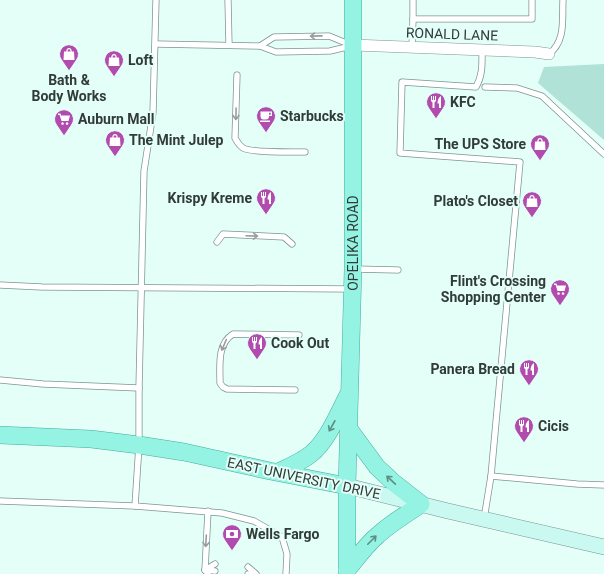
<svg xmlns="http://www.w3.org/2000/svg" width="604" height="574" font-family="Roboto,sans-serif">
  <rect width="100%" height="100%" fill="#e4fef8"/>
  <polygon fill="#b0e2d7" points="604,64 604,140 538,83 544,67"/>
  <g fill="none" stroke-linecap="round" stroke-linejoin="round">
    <g stroke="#7d958f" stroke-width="7">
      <g id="service">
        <polyline points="156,0 153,113 144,171 139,388 139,445 135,506 222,513 254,521 282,537 287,554 286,574"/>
        <polyline points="228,0 229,45"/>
        <polyline points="413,0 413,19"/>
        <polyline points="156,44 260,46 276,52 330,51 351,46"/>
        <polyline points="260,46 274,37 329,36 351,45"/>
        <polyline points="412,47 413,19 532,19 532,0"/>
        <path d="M482,50C482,63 483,75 476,87L402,82L400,153L520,162L491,476L484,519"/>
        <path d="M549,54C566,41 562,19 563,0"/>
        <path d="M237,75L235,138C237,142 239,145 243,148C252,153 293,152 305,152"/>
        <polyline points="485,87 517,88 542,96 604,154"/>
        <polyline points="217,242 223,234 284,237 292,244"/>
        <polyline points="354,269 398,270"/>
        <polyline points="0,285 42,287 352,289"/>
        <polyline points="0,380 43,384 139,388"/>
        <path d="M295,390L227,389L223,387L220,383C220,365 217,344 233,334L299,335"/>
        <polyline points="491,476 577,484 604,485"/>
        <polyline points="0,501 135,506"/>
        <polyline points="208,511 205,570 208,574"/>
        <polyline points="248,567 256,574"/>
        <polyline points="205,570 215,564"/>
        <polyline points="205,570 215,571"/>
        <polyline points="248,574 250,574"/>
      </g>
    </g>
    <g stroke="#7d958f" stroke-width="12">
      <polyline id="minor" points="353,45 535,52 549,54"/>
    </g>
    <g stroke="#7d958f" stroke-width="16">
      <polyline id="secondary" points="347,486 448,511 604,547"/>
    </g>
    <g stroke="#44ad9b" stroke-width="18">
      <g id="primary">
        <polyline points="0,435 91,439 139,445 184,452 270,471 347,486"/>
        <path d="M278,472C289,467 301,462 311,454C328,440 338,414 348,395"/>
        <path d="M347,570C357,558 366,545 378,535C391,523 407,514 421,504L393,482L377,467L349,429"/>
        <path id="s1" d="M347,574V486L353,269V0"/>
      </g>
    </g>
    <use href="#service" stroke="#fff" stroke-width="5.5"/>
    <use href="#minor" stroke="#fff" stroke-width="11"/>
    <use href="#secondary" stroke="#caf9f1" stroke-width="15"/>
    <use href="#primary" stroke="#95f3e3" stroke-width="17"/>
  </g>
  <defs><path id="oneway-shaft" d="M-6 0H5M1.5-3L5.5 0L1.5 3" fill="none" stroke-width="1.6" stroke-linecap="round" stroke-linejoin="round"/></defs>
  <g stroke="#989d9c">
    <use href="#oneway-shaft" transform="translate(316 36) rotate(179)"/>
    <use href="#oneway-shaft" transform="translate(236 114) rotate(91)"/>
    <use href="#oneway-shaft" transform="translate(252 236) rotate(2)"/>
    <use href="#oneway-shaft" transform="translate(224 345) rotate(113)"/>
    <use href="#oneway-shaft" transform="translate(206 541) rotate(93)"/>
  </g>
  <g stroke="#5e8e85">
    <use href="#oneway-shaft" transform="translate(332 426) rotate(119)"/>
    <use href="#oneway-shaft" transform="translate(391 480) rotate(-137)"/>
    <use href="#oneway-shaft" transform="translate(372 540) rotate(-45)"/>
  </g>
  <defs>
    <g id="shop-pin" transform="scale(1)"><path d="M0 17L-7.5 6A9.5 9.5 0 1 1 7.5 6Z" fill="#b24bae" stroke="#e4fef8"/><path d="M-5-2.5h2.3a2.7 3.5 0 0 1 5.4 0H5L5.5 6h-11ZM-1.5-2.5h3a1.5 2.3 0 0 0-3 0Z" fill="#fff"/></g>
    <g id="restaurant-pin" transform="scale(1)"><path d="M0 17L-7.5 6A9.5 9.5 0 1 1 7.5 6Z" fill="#b24bae" stroke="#e4fef8"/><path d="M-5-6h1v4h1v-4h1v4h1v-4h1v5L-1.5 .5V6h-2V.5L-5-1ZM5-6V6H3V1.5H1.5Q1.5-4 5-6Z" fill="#fff"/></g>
    <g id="cafe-pin" transform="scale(1)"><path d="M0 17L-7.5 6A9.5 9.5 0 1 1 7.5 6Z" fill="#b24bae" stroke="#e4fef8"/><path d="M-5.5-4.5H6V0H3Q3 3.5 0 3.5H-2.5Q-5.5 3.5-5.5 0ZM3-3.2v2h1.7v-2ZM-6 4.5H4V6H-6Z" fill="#fff"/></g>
    <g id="supermarket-pin" transform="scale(1)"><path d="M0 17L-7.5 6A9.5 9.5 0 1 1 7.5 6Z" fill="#b24bae" stroke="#e4fef8"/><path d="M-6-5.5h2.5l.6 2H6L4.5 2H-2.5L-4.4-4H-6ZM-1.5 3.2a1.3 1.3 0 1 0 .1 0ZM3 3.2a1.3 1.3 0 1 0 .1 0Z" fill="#fff"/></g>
    <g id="bank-pin" transform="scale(1)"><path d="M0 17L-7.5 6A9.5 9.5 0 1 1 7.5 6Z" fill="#b24bae" stroke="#e4fef8"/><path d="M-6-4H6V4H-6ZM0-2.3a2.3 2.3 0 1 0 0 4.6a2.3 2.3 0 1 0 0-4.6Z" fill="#fff"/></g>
  </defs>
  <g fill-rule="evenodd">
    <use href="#shop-pin" x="69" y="54"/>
    <use href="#shop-pin" x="114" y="60"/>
    <use href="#restaurant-pin" x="436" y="102"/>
    <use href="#cafe-pin" x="266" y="116"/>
    <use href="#supermarket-pin" x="64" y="119"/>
    <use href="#shop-pin" x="115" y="140"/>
    <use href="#shop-pin" x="540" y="144"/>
    <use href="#restaurant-pin" x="266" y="198"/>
    <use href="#shop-pin" x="532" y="201"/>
    <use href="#supermarket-pin" x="560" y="289"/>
    <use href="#restaurant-pin" x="257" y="343"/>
    <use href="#restaurant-pin" x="529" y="369"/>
    <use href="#restaurant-pin" x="524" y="426"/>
    <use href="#bank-pin" x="232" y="534"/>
  </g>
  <g text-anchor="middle" stroke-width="4" stroke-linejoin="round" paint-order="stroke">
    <g font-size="14" fill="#313b38" stroke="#e4fef8">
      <text transform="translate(452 34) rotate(2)" y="5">RONALD LANE</text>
      <text dy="5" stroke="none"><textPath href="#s1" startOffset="331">OPELIKA ROAD</textPath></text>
      <text transform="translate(304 478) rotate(12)" y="5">EAST UNIVERSITY DRIVE</text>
    </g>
    <g font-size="14" font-weight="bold" fill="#313b38" stroke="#e4fef8" text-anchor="start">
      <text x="128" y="65">Loft</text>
      <text x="69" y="85" text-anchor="middle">Bath &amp;<tspan x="69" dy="16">Body Works</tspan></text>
      <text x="450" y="107">KFC</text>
      <text x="280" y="121">Starbucks</text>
      <text x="78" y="124">Auburn Mall</text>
      <text x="129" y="145">The Mint Julep</text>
      <text x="526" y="149" text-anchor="end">The UPS Store</text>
      <text x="252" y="203" text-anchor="end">Krispy Kreme</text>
      <text x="518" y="206" text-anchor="end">Plato's Closet</text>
      <text x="546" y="286" text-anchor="end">Flint's Crossing<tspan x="546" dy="16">Shopping Center</tspan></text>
      <text x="271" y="348">Cook Out</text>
      <text x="515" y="374" text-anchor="end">Panera Bread</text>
      <text x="538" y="431">Cicis</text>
      <text x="246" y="539">Wells Fargo</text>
    </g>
  </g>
</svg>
